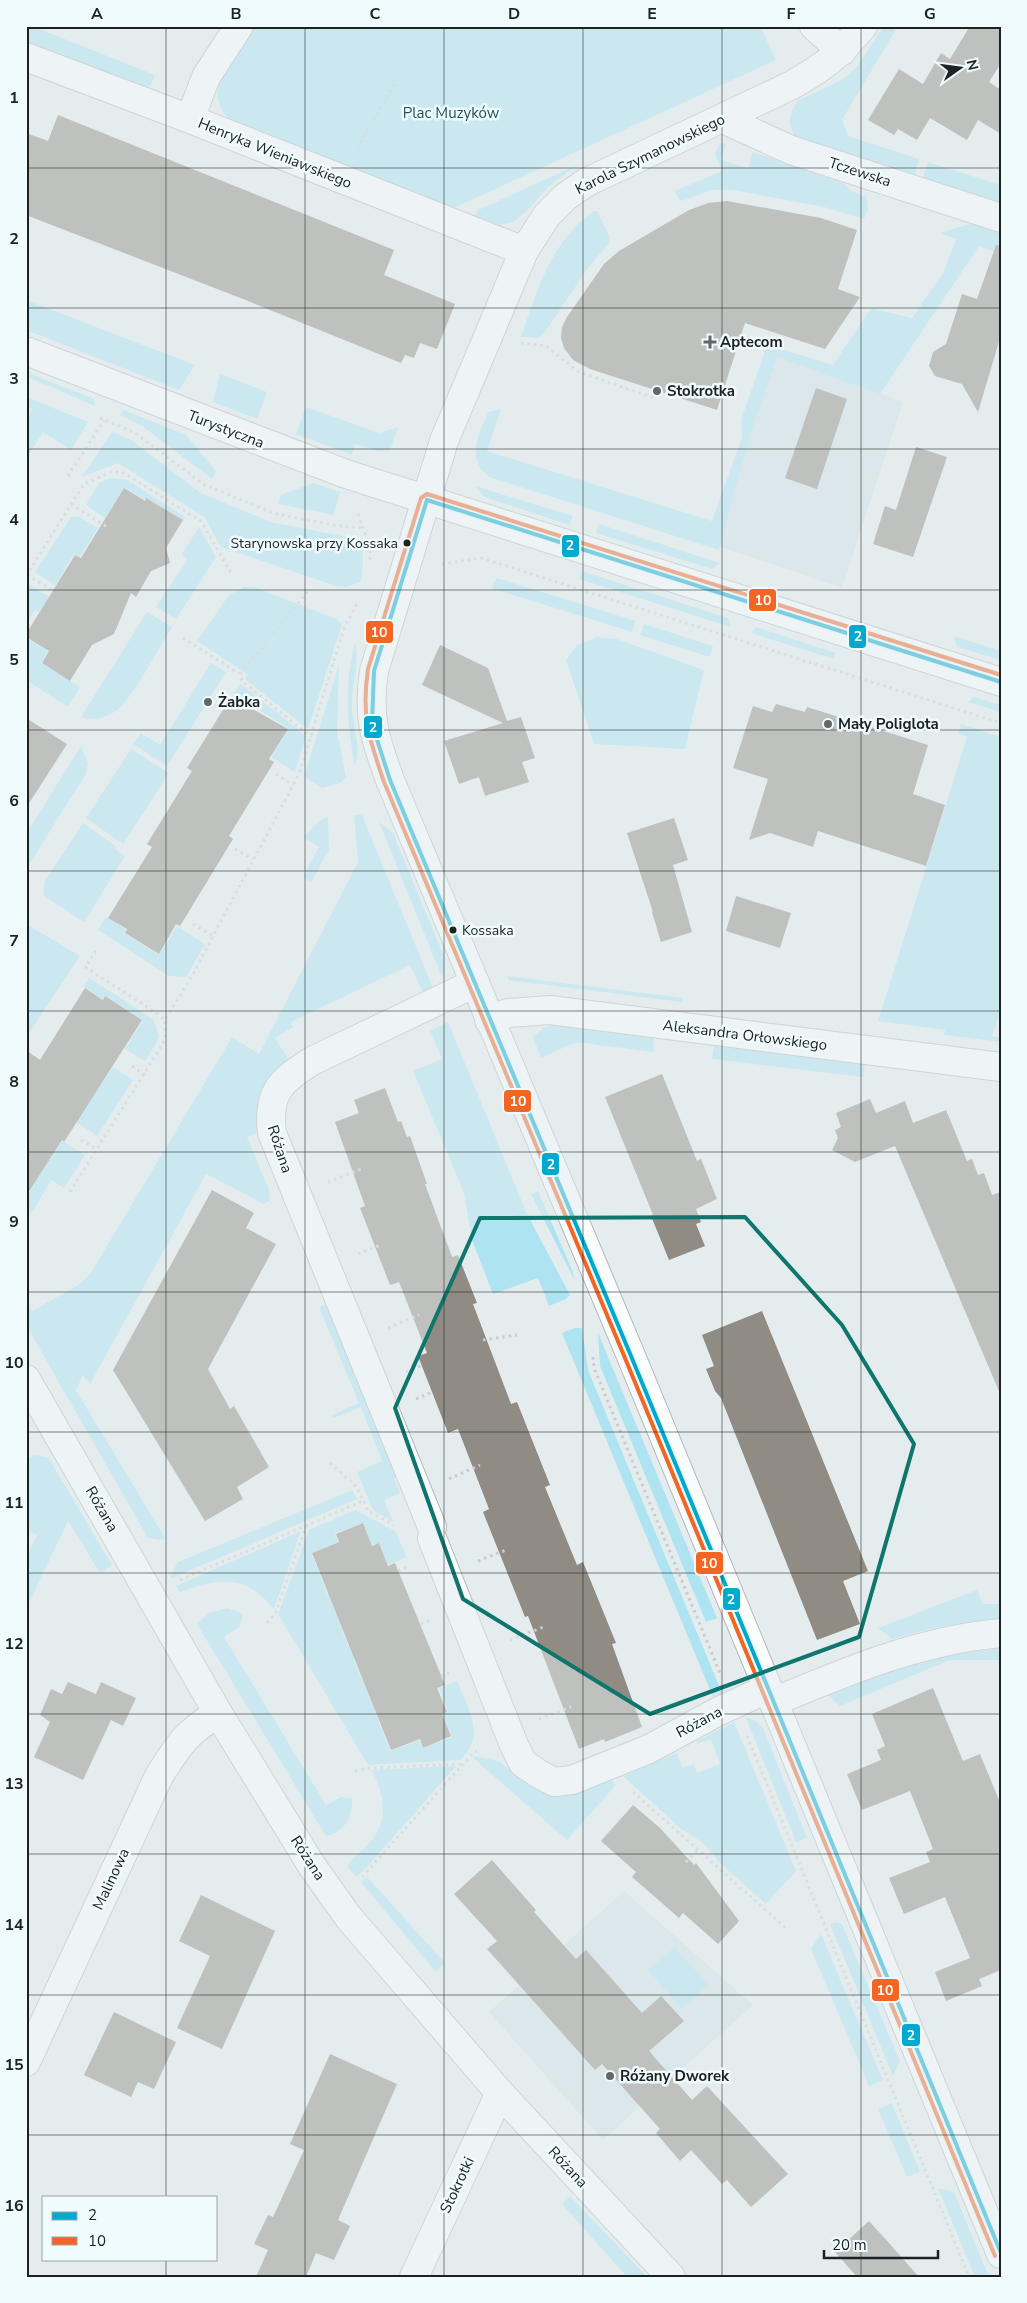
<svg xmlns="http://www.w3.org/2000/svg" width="1027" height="2303" font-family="'Nunito Sans',sans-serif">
  <rect width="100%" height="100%" fill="#e4ecee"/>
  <g fill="#d0e0e4">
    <polygon points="777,356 903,402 842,588 720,547 751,433"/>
    <polygon points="624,1891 753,2005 603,2140 489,2012"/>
  </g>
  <g fill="#aee3f1">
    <polygon points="26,26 32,26 155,75 149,89 26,41"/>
    <path d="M254,26H760L776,60L454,208L231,121C220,111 216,100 218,85Z"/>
    <polygon points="884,26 898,26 842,120 848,136 919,159 914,177 798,139 794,135 789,123 792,111 797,101 843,79 856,68"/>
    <polygon points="721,142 726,144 721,160 748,168 753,152 843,183 851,191 867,197 868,209 864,219 824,207 733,190 712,190 682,201 678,198 675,191 722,171 715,154"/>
    <polygon points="928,162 1001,185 1001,205 922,180"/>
    <polygon points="577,165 548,187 525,213 513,222 500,225 475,216 478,210"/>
    <path d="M594,211H597L610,237L608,245L590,265L543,335L537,338L521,337C537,291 552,239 594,211Z"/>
    <path d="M977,222L1001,230V248L998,253L979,246L880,394L777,357L751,433L719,550L489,477C465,458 479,435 488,412L501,409L487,451L712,521L742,437L741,420L767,345L833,365L871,308L912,318L944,271L956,239L940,233Z"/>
    <polygon points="26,300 195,365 179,390 26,330"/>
    <polygon points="26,372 94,399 95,406 26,376"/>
    <polygon points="220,374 267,392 257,419 213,402"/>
    <polygon points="26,397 88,422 71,450 43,432 26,459 26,419 33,409 26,406"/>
    <polygon points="306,407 379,433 398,427 390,450 379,451 356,444 352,455 296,434"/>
    <polygon points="124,410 186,435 216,471 212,479 142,426 120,415"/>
    <polygon points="112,432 131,440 201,493 271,522 362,540 363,562 361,582 345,587 336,586 221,547 204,517 118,463 82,477"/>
    <polygon points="111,478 127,480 185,517 183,520 147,498 144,500 124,487 105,518 86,505 99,483"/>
    <polygon points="313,483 340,492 334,515 278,504 281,495"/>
    <polygon points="475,486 573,516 570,525 484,497"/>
    <polygon points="71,517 79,517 98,528 80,557 74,554 55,585 35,572"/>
    <polygon points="598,524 599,524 720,563 712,569 596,533"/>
    <polygon points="199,527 216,557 176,619 156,607 188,559 182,554"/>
    <polygon points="582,571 728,618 731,627 579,579"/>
    <polygon points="497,578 636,621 632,632 491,588"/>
    <polygon points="29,584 49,597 39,612 35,610 26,624 26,589"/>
    <polygon points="244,587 254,587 336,619 342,625 308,729 245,679 247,674 197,641 229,595"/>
    <path d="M147,612L172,627C160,646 132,699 117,710C105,719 94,721 81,717Z"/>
    <polygon points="644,624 713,646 710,657 640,635"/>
    <polygon points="756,627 836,653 834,659 751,633"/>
    <polygon points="954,636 1001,651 1001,660 957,647"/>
    <polygon points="597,637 617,639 704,670 685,749 594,744 566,660 577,645"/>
    <polygon points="26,638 48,651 41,663 80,687 68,707 26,680"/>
    <path d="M355,644C360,658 351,690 352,708C353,727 362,748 355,765C347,727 344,681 355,644Z"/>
    <polygon points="211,663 226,672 167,766 133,744 141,733 160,745"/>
    <polygon points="339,665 337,731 346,777 340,783 322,788 304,777"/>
    <polygon points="241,684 306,736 295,772 271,757 288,728 253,706 251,708 232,696"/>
    <polygon points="974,697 1001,705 1001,712 968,702"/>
    <polygon points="961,724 1001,737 1001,1009 992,1036 1001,1038 1001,1042 944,1035 945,1030 878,1021 967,737 958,734"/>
    <polygon points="81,746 88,764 86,774 26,869 26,834"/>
    <polygon points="131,749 169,773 123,844 86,818"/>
    <path d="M354,815H362L433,988L423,992L410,965L291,1022L293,1027L275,1038L288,1059C263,1083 254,1097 258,1133L247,1137L270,1192L269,1201L264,1204L206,1174L90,1384L83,1375L76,1390L165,1538L161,1540L148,1538L26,1325V1303L32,1311L80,1284L92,1271L232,1037L259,1054L358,862Z"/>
    <polygon points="328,817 329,850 311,882 303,877 319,847 303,837 322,819"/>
    <polygon points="379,822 393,833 443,954 445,968 442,977"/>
    <polygon points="83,823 115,846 116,850 125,856 84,922 43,895 45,880"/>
    <polygon points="106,917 126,929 124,933 159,955 177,926 205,944 186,977 169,976 98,930"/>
    <polygon points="26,924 80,956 26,1038"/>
    <polygon points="507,976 683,998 682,1002 509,980"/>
    <polygon points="89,978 153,1019 159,1035 157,1042 145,1061 125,1049 143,1020 105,996 103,999 83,987"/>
    <polygon points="448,1022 527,1214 570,1295 566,1299 549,1306 538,1278 493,1294 472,1240 464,1193 413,1071 442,1059 430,1031"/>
    <polygon points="553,1025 654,1038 653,1052 576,1042 541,1058 533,1037 543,1028"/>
    <polygon points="714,1046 865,1064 863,1077 712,1059"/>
    <polygon points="113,1067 133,1080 97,1136 75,1121"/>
    <polygon points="62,1141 85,1155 64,1188 51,1180 34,1209 26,1216 26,1161 42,1171"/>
    <polygon points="538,1191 572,1270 575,1281 531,1194"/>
    <polygon points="331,1303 401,1474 394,1478 400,1493 384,1500 394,1523 373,1510 357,1472 382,1461 361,1407 333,1418 332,1415 359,1403 319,1307"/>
    <polygon points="575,1328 582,1328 588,1370 722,1693 713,1697 562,1333"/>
    <polygon points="598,1333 717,1618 706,1622 600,1366"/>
    <polygon points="34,1455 48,1457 112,1565 100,1573 68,1521 26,1609 26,1557 37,1535 26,1529 26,1460"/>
    <polygon points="352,1490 357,1499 172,1578 170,1576 178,1562"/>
    <path d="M355,1510L395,1531L407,1557L388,1565L379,1543L372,1545L363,1523L335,1533L338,1542L311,1553L327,1594L339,1590L345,1622L340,1625L348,1646L355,1644L360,1656L353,1659L363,1682L368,1680L373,1692L368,1694L369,1698L382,1694L387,1705L374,1710L390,1751L419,1740L422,1748L452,1737L443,1714L448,1712L439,1688L457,1681C468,1708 487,1736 460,1760L368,1765L278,1614L309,1530Z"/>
    <path d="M301,1531L274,1609C244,1573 220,1578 180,1592L176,1586Z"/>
    <polygon points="977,1590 983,1604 1001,1604 1001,1618 937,1627 892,1639 878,1628"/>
    <path d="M227,1608L239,1612L243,1616L239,1627L224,1637L326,1805L341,1797L352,1798C353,1816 345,1833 326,1836L197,1624L209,1613Z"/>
    <polygon points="1001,1648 1001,1660 950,1660 840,1706 828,1695 916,1662 945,1656"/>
    <polygon points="746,1718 755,1720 763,1728 807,1838 796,1842"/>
    <polygon points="734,1722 796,1871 766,1904 721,1864 703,1843 680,1828 623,1776 677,1753 682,1768 694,1764 697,1773 720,1764 711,1739 697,1744 697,1741"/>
    <polygon points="475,1756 499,1761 531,1787 558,1796 576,1794 611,1780 616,1785 567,1840 473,1758"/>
    <path d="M456,1766L364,1870L356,1877L347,1866C352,1857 359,1854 366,1847C390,1823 385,1798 372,1770Z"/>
    <polygon points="367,1877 445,1963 436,1972 361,1882"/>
    <polygon points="835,1922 842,1924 900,2061 893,2076 830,1924"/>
    <polygon points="821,1934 883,2080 869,2086 811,1949"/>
    <polygon points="675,1947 708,1985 682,2009 648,1970"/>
    <polygon points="892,2103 920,2172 907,2177 878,2109"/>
    <polygon points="938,2188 954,2192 989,2277 975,2277"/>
    <polygon points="570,2196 647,2277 627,2277 562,2204"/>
  </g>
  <g fill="#908c84">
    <polygon points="970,26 1001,26 1001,63 989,82 1001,90 1001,134 978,120 967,140 930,118 917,140 898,129 894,135 868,120 899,69 923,84 941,53 950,59"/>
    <polygon points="58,115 394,250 384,275 455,304 437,349 420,343 414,358 405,355 401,363 243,299 26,215 26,133 48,141"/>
    <polygon points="727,201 821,218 857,230 838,289 860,297 825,349 745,323 717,410 590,369 573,360 564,348 561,338 562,327 567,317 604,264 619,251 689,210 708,203"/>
    <polygon points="996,245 1001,246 1001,335 978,412 962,384 935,376 929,366 933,352 946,344 962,294 977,299"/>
    <polygon points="816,388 847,399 817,489 785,478"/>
    <polygon points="916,447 947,457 913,557 873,544 885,506 896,510"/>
    <polygon points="124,488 145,501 146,498 183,520 166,548 170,563 151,571 136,597 131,593 114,634 92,645 70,681 42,663 49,651 26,637 26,634 75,555 81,558"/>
    <polygon points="440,645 488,668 507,721 521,717 535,758 522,762 529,782 485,796 479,777 459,784 444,741 503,723 422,685"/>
    <polygon points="231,697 288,729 269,759 274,762 229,836 233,839 180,926 176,924 159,954 125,933 127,929 108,918 152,847 147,844 192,771 187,768"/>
    <polygon points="776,704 805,712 807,707 928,745 913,794 945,805 926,866 818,831 813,847 770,833 749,840 768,779 733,768 753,706 772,712"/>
    <polygon points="26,718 67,744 26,808"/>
    <polygon points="674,818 688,860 673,865 692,932 661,942 652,912 653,912 627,833"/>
    <polygon points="736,896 791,913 780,948 726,931"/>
    <polygon points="85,988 103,1000 105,996 142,1020 64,1142 62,1140 26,1196 26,1050 40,1060"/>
    <polygon points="662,1074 697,1161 701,1159 717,1199 696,1209 701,1222 696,1224 705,1246 669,1260 651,1216 653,1215 605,1097"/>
    <polygon points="385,1088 398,1122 401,1121 407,1137 410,1136 427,1184 425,1184 452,1257 458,1255 477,1303 473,1304 511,1404 517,1402 550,1485 545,1487 577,1565 583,1562 616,1643 612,1644 642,1727 605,1742 604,1739 579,1749 528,1616 525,1617 483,1512 489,1509 458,1429 448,1433 418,1356 427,1353 399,1282 390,1285 360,1208 365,1206 335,1122 359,1113 354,1100"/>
    <polygon points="870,1099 876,1113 905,1101 913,1123 946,1110 967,1161 972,1159 978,1175 984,1173 992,1195 1001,1192 1001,1396 895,1146 855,1162 832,1150 838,1138 835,1130 841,1127 836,1113"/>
    <polygon points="212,1190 254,1213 246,1228 276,1244 208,1369 230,1409 234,1406 269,1467 237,1487 243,1499 205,1521 113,1370"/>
    <polygon points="762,1311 868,1571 843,1581 860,1624 817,1640 721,1398 715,1391 706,1369 714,1366 702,1335"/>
    <polygon points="363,1523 372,1546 379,1543 388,1566 395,1563 445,1685 437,1688 447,1712 442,1714 451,1736 423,1748 420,1739 391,1750 312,1553 339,1542 336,1534"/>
    <polygon points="68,1682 96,1694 101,1682 136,1698 123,1726 111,1720 83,1780 34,1757 50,1722 40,1715 51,1689 62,1694"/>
    <polygon points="933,1688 963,1761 980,1754 1001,1805 1001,1970 979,1979 982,1986 946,2001 935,1972 970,1958 945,1897 904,1914 889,1878 930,1862 926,1852 933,1849 910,1791 862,1810 847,1774 881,1760 877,1750 885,1746 872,1714"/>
    <polygon points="633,1805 660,1828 694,1865 696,1863 739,1921 718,1944 683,1913 679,1918 632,1877 636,1872 601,1841"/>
    <polygon points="492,1860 536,1910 534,1912 576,1959 586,1950 642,2013 661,1996 684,2021 649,2051 692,2100 707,2086 788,2174 751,2207 727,2180 722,2184 691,2150 680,2161 656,2133 660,2129 602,2064 595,2070 487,1949 497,1941 454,1894"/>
    <polygon points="201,1895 275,1931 222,2049 177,2028 210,1956 179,1941"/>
    <polygon points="114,2012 176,2042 154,2089 138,2082 131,2097 84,2075"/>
    <polygon points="330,2054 397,2084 338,2220 350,2226 334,2260 316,2253 306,2277 256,2277 268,2250 254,2244 268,2215 273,2217 304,2150 290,2144"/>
    <polygon points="869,2221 888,2242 919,2277 857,2277 835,2252"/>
  </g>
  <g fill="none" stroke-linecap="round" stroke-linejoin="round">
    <g stroke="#b2b8b9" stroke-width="30">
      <g id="minor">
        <polyline points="814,26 842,51"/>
        <path d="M863,26C839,55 824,67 792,85L587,182L565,197L547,215L524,251L444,441L374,671C367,716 375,739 390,780L631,1356L1001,2254"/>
        <polyline points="26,57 190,119 524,251"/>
        <polyline points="190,119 206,77 239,26"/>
        <polyline points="723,119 791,150 1001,218"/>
        <polyline points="26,351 346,474 1001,682"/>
        <polyline points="489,1020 508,1013 550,1010 1001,1067"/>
        <polyline points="26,1379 218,1713 312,1866 349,1918 500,2093 671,2277"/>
        <path d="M432,1527L272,1133C267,1093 280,1081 312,1061L475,983"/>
        <polyline points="432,1538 514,1745 523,1763 539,1774 554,1782 572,1780 649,1749 719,1711 767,1689"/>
        <path d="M773,1702C847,1671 921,1640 1001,1633"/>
        <path d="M26,2062L159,1776C180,1743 185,1734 218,1713"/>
        <polyline points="414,2277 500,2093"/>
      </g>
    </g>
    <g stroke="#c9cccc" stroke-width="3" stroke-dasharray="2.5 4" stroke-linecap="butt">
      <polyline points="357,148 397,80"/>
      <polyline points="521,343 546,346 579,372 654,398 657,391"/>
      <polyline points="100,418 134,432 203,484 273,513 332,525 363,528"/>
      <polyline points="68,476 104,420"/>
      <polyline points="71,504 107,527"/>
      <polyline points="358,514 370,546 370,562"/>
      <polyline points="442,564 481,558 1001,723"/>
      <polyline points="27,575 53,591"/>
      <polyline points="26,576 84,484 111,472 122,472 201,521 231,573"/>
      <polyline points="183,638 240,674 242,681 311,737"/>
      <polyline points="240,674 308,591"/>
      <polyline points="276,774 293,785"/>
      <polyline points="235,849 253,859"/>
      <polyline points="193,924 213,936"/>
      <polyline points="96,951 85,967 152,1010 165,1020"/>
      <polyline points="132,1066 145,1075"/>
      <polyline points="81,1140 97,1149"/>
      <polyline points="328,1182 361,1169"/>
      <polyline points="70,1192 165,1040 165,1020 192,976 299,774 344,628 358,602"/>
      <polyline points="358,1254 381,1245"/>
      <polyline points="388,1328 419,1315"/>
      <polyline points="483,1340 517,1335"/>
      <polyline points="593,1357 594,1368 720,1673"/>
      <polyline points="406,1372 422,1365"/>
      <polyline points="416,1399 432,1392"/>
      <polyline points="330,1463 357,1487 368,1511 394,1525"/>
      <polyline points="449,1479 480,1465"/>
      <polyline points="478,1561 506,1550"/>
      <polyline points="398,1571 407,1567"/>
      <polyline points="180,1580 363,1501"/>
      <polyline points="267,1623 276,1612 306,1526"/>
      <polyline points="421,1624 429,1620"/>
      <polyline points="510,1640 546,1626"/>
      <polyline points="441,1676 450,1673"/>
      <polyline points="539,1719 571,1707"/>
      <polyline points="747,1736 969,2277"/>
      <polyline points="355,1771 370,1768 462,1764"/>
      <polyline points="633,1792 786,1928"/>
      <polyline points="686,1862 698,1850"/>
      <polyline points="362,1877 474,1752 479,1750"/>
    </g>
    <use href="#minor" stroke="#fbfcfc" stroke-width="28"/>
    <g stroke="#f0fbfe" stroke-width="8">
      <g id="bus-1">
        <polyline points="427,500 374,671 372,724 390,780 631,1356 1001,2253"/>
        <polyline points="427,500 1001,682"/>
      </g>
    </g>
    <g stroke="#f0fbfe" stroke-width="8">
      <path id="bus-2" d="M995,2256L625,1358L384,782C369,739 361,716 368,669L421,498L427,494L1001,675"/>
    </g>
    <use href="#bus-1" stroke="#00a9ce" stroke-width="4"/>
    <use href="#bus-2" stroke="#f26522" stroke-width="4"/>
  </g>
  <path d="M0 0H1027V2303H0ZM745,1217L842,1325L914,1444L859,1637L650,1714L463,1599L395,1408L480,1218Z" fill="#e4ecee" fill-opacity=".55" fill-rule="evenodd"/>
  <path fill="none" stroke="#0f766e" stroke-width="4" stroke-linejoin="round" d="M745,1217L842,1325L914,1444L859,1637L650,1714L463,1599L395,1408L480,1218Z"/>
  <path fill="none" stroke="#1c2122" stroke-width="1" stroke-opacity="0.55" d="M166,26V2197M305,26V2277M444,26V2277M583,26V2277M722,26V2277M861,26V2277M26,168H1001M26,308H1001M26,449H1001M26,590H1001M26,730H1001M26,871H1001M26,1011H1001M26,1152H1001M26,1292H1001M26,1432H1001M26,1573H1001M26,1714H1001M26,1854H1001M26,1995H1001M26,2135H1001M166,2259V2277"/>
  <g fill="#626869" stroke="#f0fbfe" stroke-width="2">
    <path d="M707.5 334.5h5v5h5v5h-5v5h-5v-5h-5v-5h5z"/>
    <circle cx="657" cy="391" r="5"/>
    <circle cx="208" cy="702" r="5"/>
    <circle cx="828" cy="724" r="5"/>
    <circle cx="610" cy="2076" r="5"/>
  </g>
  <g fill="#1c2122" stroke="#f0fbfe" stroke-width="2">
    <circle cx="407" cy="543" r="4.5"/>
    <circle cx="453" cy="930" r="4.5"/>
  </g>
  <g text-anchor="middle" stroke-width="5" stroke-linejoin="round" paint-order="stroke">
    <g font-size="14" fill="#1c2122" stroke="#f0fbfe" text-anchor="end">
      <text x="398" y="548">Starynowska przy Kossaka</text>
      <text x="462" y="935" text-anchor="start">Kossaka</text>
    </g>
    <g font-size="15" fill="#24515c" stroke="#f0fbfe">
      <text x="451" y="118">Plac Muzyków</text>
    </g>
    <g font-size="15" fill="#1c2122" stroke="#f0fbfe">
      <text transform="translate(275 153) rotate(22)" y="5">Henryka Wieniawskiego</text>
      <text transform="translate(650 154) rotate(-26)" y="5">Karola Szymanowskiego</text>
      <text transform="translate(860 172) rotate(18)" y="5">Tczewska</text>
      <text transform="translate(226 429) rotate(21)" y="5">Turystyczna</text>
      <text transform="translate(745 1035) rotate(7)" y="5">Aleksandra Orłowskiego</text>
      <text transform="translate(280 1149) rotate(72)" y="5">Różana</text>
      <text transform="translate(102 1509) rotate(60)" y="5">Różana</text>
      <text transform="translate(699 1722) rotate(-28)" y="5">Różana</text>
      <text transform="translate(308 1858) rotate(57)" y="5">Różana</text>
      <text transform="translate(111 1879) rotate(-65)" y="5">Malinowa</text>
      <text transform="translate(568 2167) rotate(47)" y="5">Różana</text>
      <text transform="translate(457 2185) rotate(-65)" y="5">Stokrotki</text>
    </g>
    <g font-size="15" font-weight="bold" fill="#1c2122" stroke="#f0fbfe" text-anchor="start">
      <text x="720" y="347">Aptecom</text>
      <text x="667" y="396">Stokrotka</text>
      <text x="218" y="707">Żabka</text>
      <text x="838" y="729">Mały Poliglota</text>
      <text x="620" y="2081">Różany Dworek</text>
    </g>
  </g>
  <g stroke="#f0fbfe" stroke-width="2">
    <rect x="561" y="534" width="19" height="24" rx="5" fill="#00a9ce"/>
    <rect x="748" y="588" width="29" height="24" rx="5" fill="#f26522"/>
    <rect x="365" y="620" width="29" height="24" rx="5" fill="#f26522"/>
    <rect x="848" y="624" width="19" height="25" rx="5" fill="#00a9ce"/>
    <rect x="363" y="715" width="20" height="24" rx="5" fill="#00a9ce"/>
    <rect x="503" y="1089" width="29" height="24" rx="5" fill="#f26522"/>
    <rect x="541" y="1152" width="19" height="24" rx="5" fill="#00a9ce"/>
    <rect x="695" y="1551" width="29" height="24" rx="5" fill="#f26522"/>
    <rect x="722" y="1587" width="19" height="24" rx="5" fill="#00a9ce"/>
    <rect x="871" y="1978" width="29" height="24" rx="5" fill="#f26522"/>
    <rect x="901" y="2023" width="20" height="24" rx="5" fill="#00a9ce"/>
  </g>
  <g font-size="14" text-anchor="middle" font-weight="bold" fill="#fff">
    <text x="570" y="550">2</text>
    <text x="763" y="605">10</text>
    <text x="379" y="637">10</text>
    <text x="858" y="641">2</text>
    <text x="373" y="732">2</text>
    <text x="518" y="1106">10</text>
    <text x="551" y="1169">2</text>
    <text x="709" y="1568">10</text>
    <text x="731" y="1604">2</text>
    <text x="885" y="1995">10</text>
    <text x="911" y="2040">2</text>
  </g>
  <rect width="1027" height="2303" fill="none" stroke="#f0fbfe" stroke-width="55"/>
  <rect x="42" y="2196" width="175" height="65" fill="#f0fbfe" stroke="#9ba4a6"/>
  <rect x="52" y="2212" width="25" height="8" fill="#00a9ce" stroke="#9ba4a6"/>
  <text x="88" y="2220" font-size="15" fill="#1c2122">2</text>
  <rect x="52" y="2237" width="25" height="8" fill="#f26522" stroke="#9ba4a6"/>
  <text x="88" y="2246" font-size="15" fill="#1c2122">10</text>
  <g transform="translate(960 68) rotate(76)" stroke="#f0fbfe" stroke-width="4" paint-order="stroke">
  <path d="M0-4L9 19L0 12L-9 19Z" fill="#1c2122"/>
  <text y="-8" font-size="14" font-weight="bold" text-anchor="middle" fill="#1c2122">N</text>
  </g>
  <path d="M824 2250v8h114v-8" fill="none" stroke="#1c2122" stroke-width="2.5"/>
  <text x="832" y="2250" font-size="15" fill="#1c2122" stroke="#f0fbfe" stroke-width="4" paint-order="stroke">20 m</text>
  <rect x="28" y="28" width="972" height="2248" fill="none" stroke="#1c2122" stroke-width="2"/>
  <g font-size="16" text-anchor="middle" font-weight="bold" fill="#1c2122">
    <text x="97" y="19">A</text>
    <text x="236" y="19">B</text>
    <text x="375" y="19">C</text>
    <text x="514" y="19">D</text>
    <text x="652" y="19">E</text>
    <text x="791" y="19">F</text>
    <text x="930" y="19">G</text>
    <text x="14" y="103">1</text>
    <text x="14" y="244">2</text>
    <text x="14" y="384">3</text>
    <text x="14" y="525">4</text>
    <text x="14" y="665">5</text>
    <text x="14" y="806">6</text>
    <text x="14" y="946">7</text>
    <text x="14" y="1087">8</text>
    <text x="14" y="1227">9</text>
    <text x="14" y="1368">10</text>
    <text x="14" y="1508">11</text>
    <text x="14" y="1649">12</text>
    <text x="14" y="1789">13</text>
    <text x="14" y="1930">14</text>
    <text x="14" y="2070">15</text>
    <text x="14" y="2211">16</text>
  </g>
</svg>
